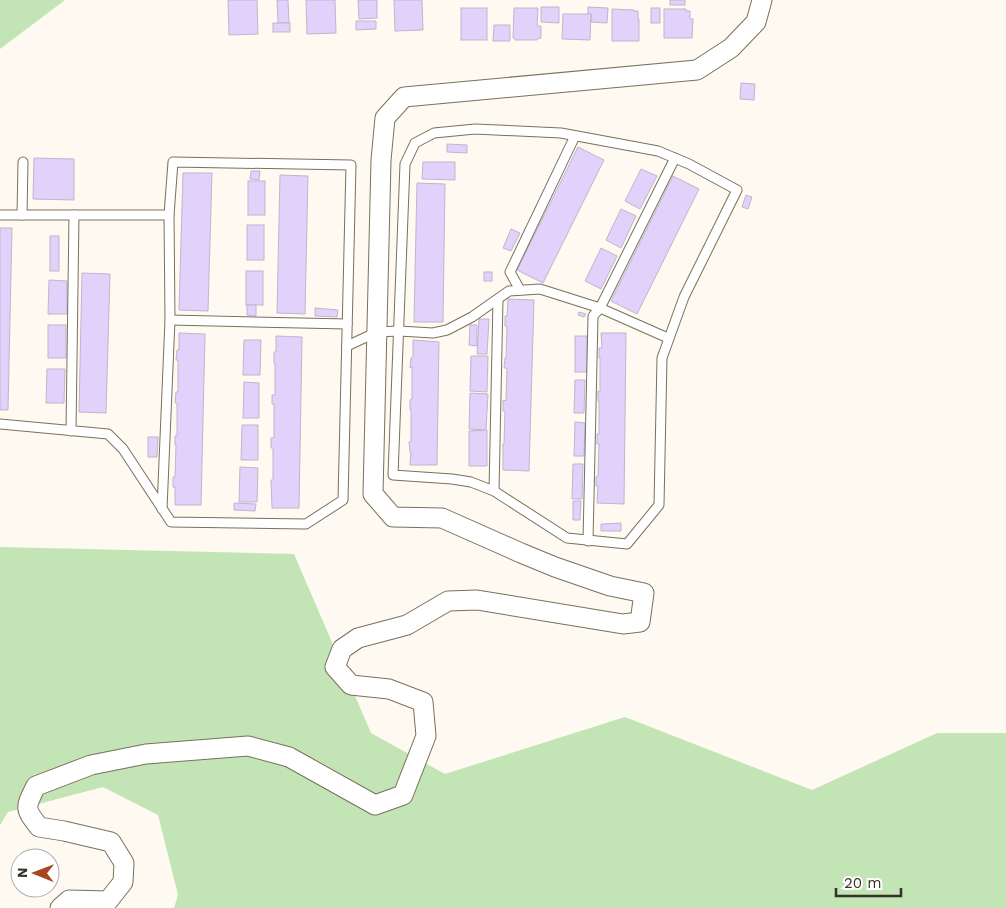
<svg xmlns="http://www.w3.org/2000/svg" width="1006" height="908" font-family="'Work Sans',sans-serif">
  <rect width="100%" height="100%" fill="#fefaf1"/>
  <g fill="#c3e4b5">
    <polygon points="0,0 65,0 0,49"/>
    <polygon points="0,547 294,554 371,733 445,774 625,717 812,790 937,733 1006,733 1006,908 174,908 178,895 158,815 103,787 8,812 0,825"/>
  </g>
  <g fill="#e2d1fb" stroke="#beb6cb">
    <polygon points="228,0 257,0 258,34 229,35"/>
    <polygon points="277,0 288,0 289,23 278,23"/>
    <polygon points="306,0 335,0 336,33 307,34"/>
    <polygon points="358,0 377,0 377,18 359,19"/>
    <polygon points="394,0 422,0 423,30 395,31"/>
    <rect x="670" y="0" width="15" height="5"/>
    <polygon points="541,7 559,7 559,23 541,22"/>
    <polygon points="588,7 608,8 607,23 591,22 591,14 588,14"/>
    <rect x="461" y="8" width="26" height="32"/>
    <polygon points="514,8 538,8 537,26 541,26 541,38 537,39 537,40 515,40 515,38 513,38"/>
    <rect x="651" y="8" width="9" height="15"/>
    <polygon points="612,9 634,10 634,11 638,11 638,19 639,19 639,41 612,41"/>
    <polygon points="664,9 686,9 686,11 690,11 690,19 693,19 692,38 664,38"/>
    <polygon points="563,14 591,14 590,40 562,39"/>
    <polygon points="356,21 376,21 376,29 356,30"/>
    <rect x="273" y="23" width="17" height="9"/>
    <polygon points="494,25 510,25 510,41 493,41"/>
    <polygon points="741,83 755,84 754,100 740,99"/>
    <polygon points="447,144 467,145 467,153 447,152"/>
    <polygon points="578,147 604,160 543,283 517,270"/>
    <polygon points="34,158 74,159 74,200 33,199"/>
    <polygon points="423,162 455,162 455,180 422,179"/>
    <polygon points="641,169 657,176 640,209 625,201"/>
    <polygon points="251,171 260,171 259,180 250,179"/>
    <polygon points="183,173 212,173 208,311 179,310"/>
    <polygon points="280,175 308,176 305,314 277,313"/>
    <polygon points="673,176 699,189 637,314 611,301"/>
    <rect x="248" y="181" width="17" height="34"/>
    <polygon points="417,183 445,184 443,322 414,322"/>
    <polygon points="746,195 752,197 748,209 742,207"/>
    <polygon points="621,209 636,216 621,248 606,240"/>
    <rect x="247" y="225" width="17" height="35"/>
    <polygon points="0,228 12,228 8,410 0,410"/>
    <polygon points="511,229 520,233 511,251 503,248"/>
    <rect x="50" y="236" width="9" height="35"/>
    <polygon points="601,248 617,256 601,289 585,281"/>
    <rect x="246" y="271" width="17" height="34"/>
    <rect x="484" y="272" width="8" height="9"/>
    <polygon points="82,273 110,274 106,413 79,412"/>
    <polygon points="49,280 67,281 67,314 48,314"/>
    <polygon points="508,299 534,300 529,471 503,470 503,444 504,444 505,411 503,411 503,400 506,401 507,368 504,368 505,358 506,358 507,326 505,326 505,316 507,316"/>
    <polygon points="247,305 256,305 256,316 247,315"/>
    <polygon points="315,308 338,310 337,317 315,316"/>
    <polygon points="579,312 586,314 584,317 578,315"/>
    <polygon points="479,319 489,319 487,354 477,354"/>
    <rect x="48" y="325" width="18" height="33"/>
    <polygon points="470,325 477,325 477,346 469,345"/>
    <polygon points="179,333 205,334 201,505 175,505 175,487 173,487 173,477 175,477 176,445 175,445 175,436 177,436 177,403 175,403 176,392 178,392 178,360 176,360 177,350 179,350"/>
    <polygon points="601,333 626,333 624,504 597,503 598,486 596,486 596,477 598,476 599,444 597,444 597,434 599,434 599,401 598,401 598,391 600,392 600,358 599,358 599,348 602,348"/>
    <polygon points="276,336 302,337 299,508 272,508 271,480 273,480 273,448 271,448 271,438 274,438 274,404 272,404 272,395 275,395 275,363 274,363 274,352 276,352"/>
    <rect x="575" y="336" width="12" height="36"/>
    <polygon points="244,340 261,340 260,375 243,375"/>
    <polygon points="413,340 439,342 437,465 410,465 411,452 410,452 409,442 411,442 411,409 410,410 410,400 412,399 412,367 410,368 411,358 413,357"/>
    <polygon points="471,356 488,356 487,392 470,391"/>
    <polygon points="47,369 65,369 64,403 46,403"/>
    <polygon points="575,380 585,380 584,413 574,413"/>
    <polygon points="244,382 259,383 259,418 243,418"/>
    <polygon points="470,393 488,394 486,430 469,429"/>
    <polygon points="575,422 585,423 584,456 574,456"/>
    <polygon points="242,425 258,425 258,460 241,460"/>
    <polygon points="487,430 487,466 469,466 469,431"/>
    <polygon points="148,437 158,437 157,457 148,457"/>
    <polygon points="573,464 583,464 582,499 572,499"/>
    <polygon points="240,467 258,468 257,502 239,502"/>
    <polygon points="573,501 581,501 580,520 573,520"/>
    <polygon points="234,503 256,504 255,511 234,510"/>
    <polygon points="621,523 621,531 601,531 601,524"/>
  </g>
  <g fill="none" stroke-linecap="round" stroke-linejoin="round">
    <g stroke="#79705d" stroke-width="11">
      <g id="service">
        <polygon points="475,129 561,133 658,151 689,164 737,190 684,297 662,358 659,505 627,544 567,538 494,491 471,482 452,479 393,475 405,164 415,143 434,133"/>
        <polyline points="0,215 169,215 173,162 351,165 343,500 306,524 171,522 123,449 108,434 0,424"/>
        <polyline points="22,215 23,162"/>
        <polyline points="520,290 510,272 575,136"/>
        <polyline points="170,320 347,324"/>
        <polyline points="347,346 377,332 399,331 433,333 447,330 472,317 509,291 540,289 600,308 668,338"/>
        <polyline points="71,431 74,215"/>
        <polyline points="494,491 498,299"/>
        <polyline points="162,509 170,320 169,215"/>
        <polyline points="588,541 593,316 600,308 675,158"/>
      </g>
    </g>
    <g stroke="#79705d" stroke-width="21">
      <path id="minor" d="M60,908L69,900L108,901L123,882L124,863L111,842L64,831L39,827C24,808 25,808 36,786L91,765L146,754L248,746L289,757L375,805L403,795L426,736L423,702L389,689L351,685L335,667L342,649L358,638L407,625L448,601L477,600L623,624L640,622L644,593L610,586L555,567L521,553L442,518L393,517L373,494L381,160L385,118L404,97L697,70L731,48L756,22L762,0"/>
    </g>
    <use href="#service" stroke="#fff" stroke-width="9"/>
    <use href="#minor" stroke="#fff" stroke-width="19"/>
  </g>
  <g transform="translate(35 873) rotate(271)"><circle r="24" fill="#ffffff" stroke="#afadaa"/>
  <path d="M0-4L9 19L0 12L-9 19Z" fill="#ab451f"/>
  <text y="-8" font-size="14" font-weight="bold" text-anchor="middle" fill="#36322a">N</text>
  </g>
  <path d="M836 888v8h65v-8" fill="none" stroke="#36322a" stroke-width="2.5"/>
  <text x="844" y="888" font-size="15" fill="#36322a" stroke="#ffffff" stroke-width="4" paint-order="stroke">20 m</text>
</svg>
